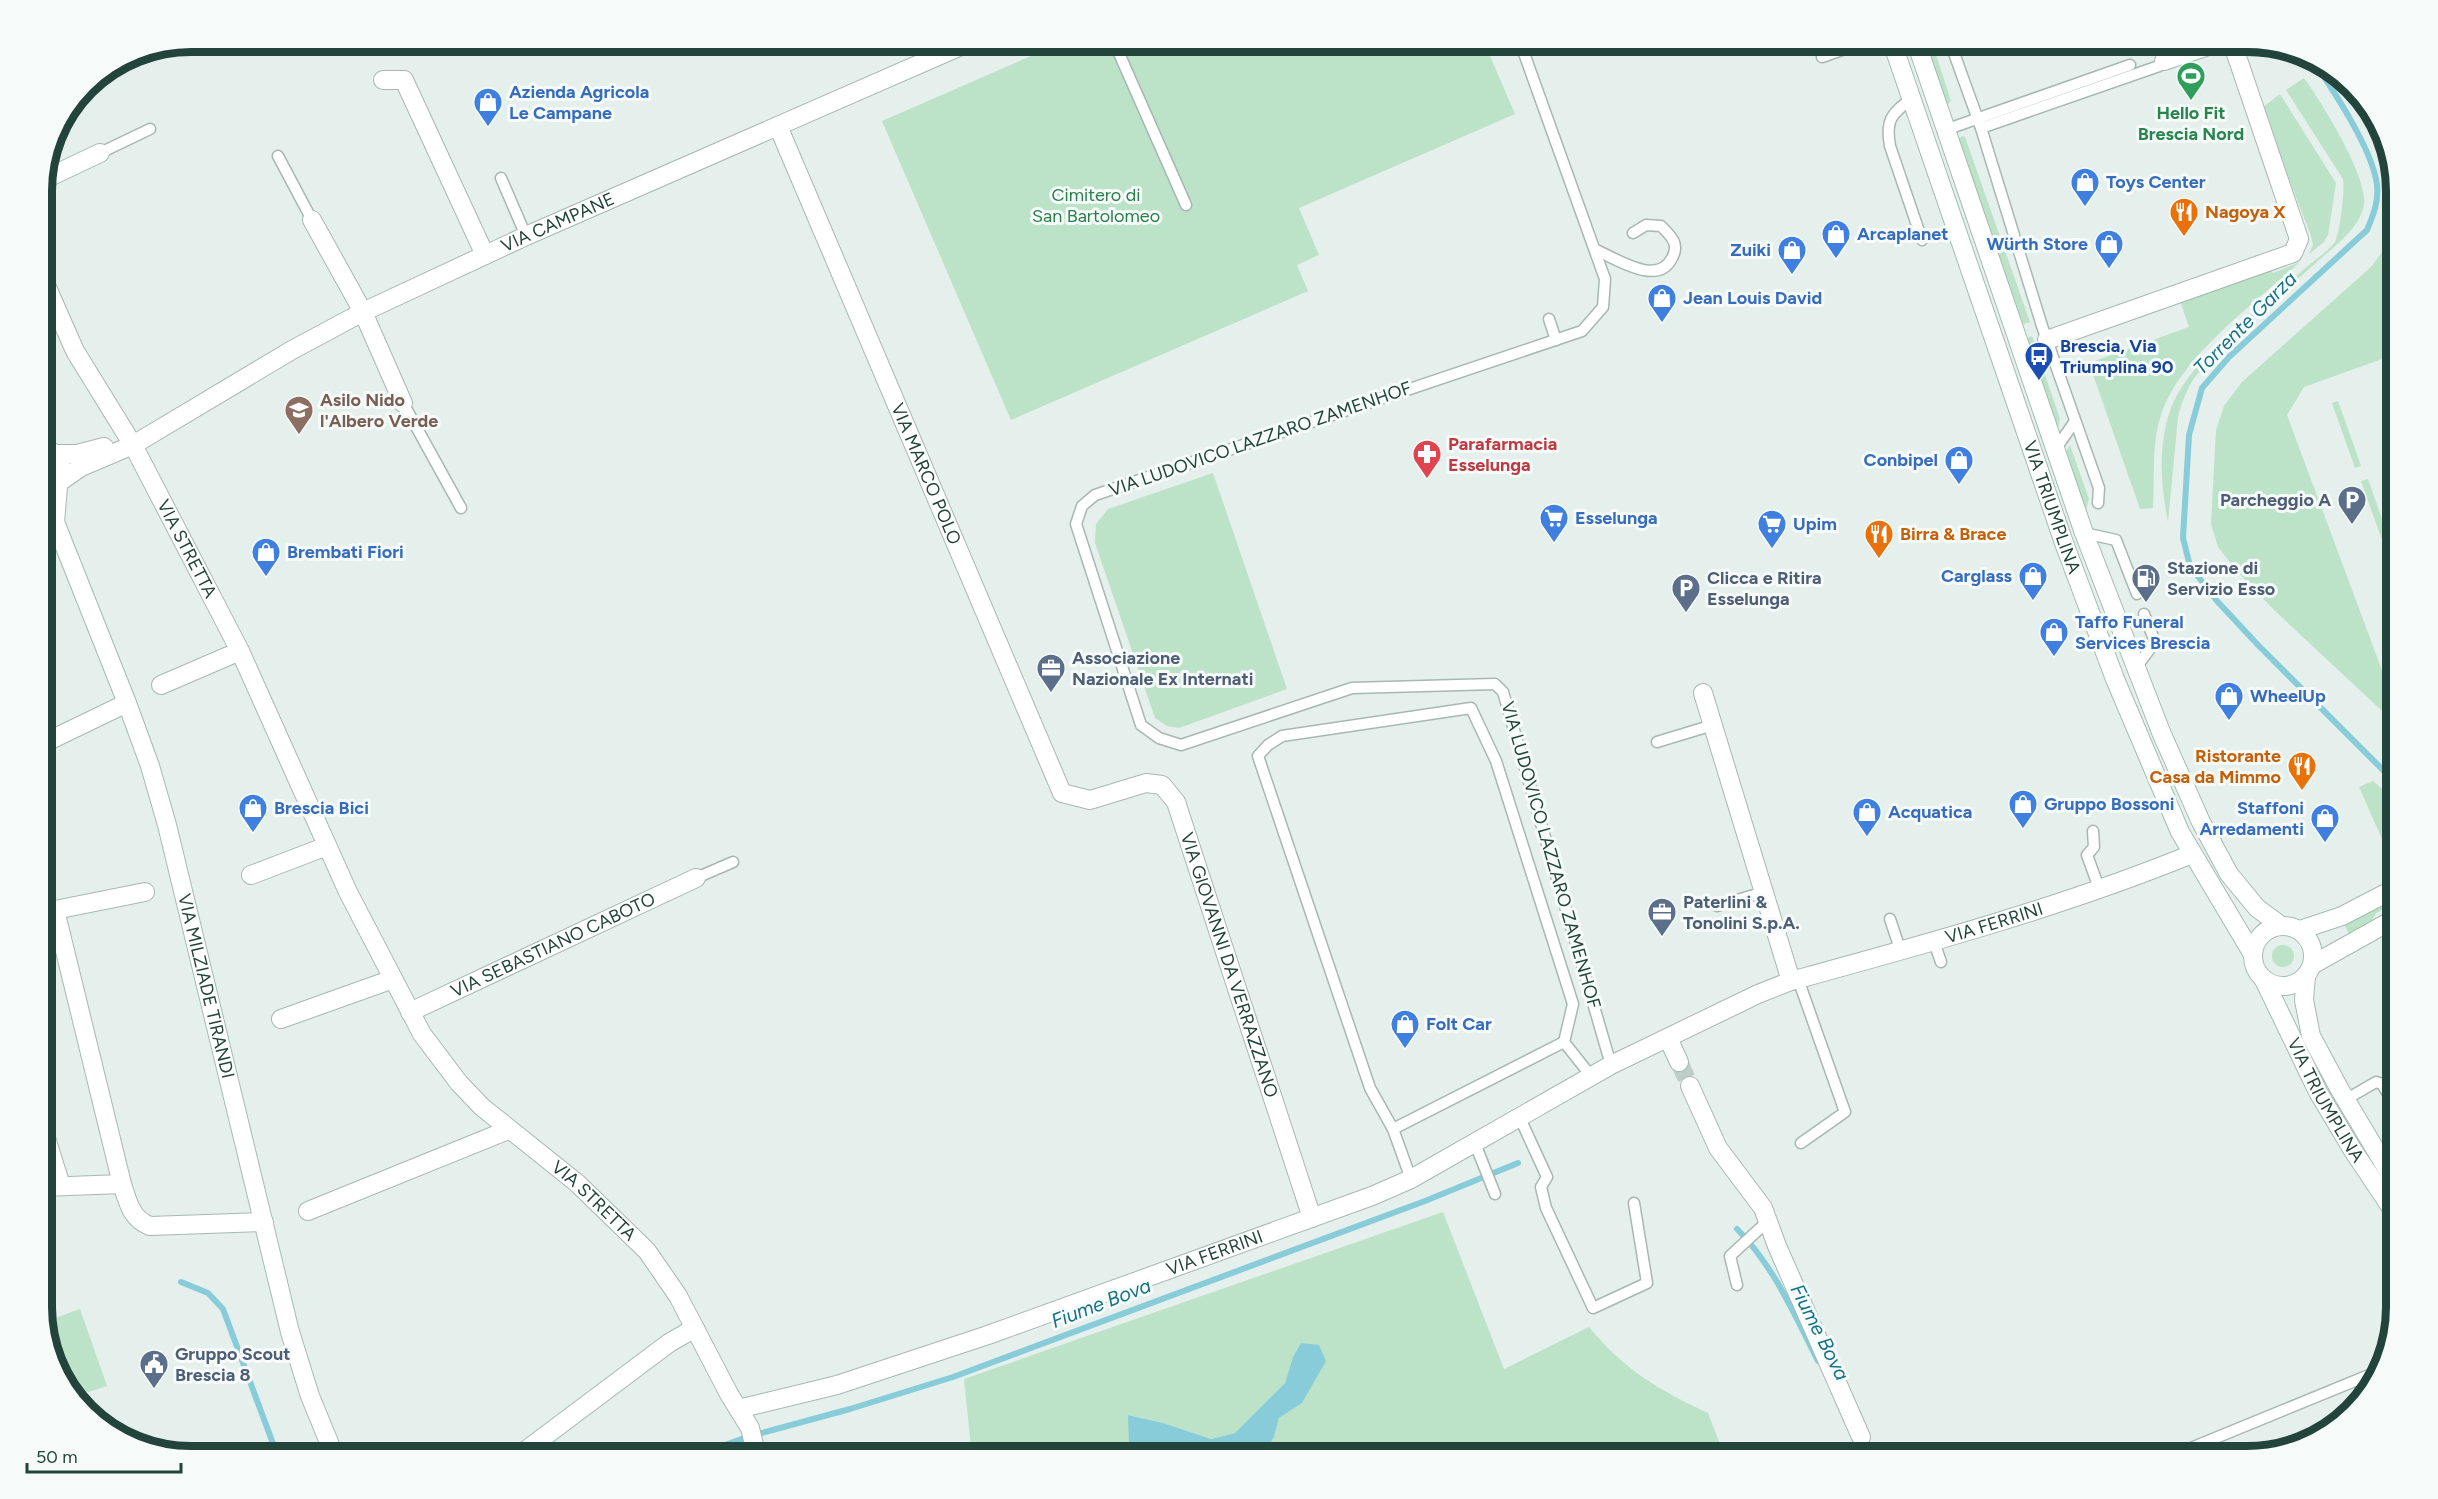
<svg xmlns="http://www.w3.org/2000/svg" width="2438" height="1499" font-family="Figtree,sans-serif">
  <rect width="100%" height="100%" fill="#e5efeb"/>
  <g fill="#bce2c7">
    <polygon points="1063,42 1484,42 1515,114 1299,208 1319,255 1297,265 1308,291 1011,420 882,121"/>
    <polygon points="1925,42 1932,42 1951,101 1948,104 1945,103"/>
    <path d="M2304,78C2321,101 2368,177 2364,204C2361,227 2335,246 2319,260C2281,295 2231,332 2199,372C2188,385 2182,401 2178,417L2168,522C2161,488 2158,448 2169,414C2185,361 2260,309 2301,272C2309,264 2329,251 2335,242C2340,233 2345,189 2343,179L2286,90Z"/>
    <polygon points="2280,94 2336,183 2328,235 2324,242 2309,254 2313,245 2311,236 2262,108"/>
    <polygon points="1963,136 1965,137 2030,322 2023,324 1958,139"/>
    <polygon points="2396,233 2396,354 2304,387 2287,415 2396,708 2396,724 2274,610 2237,571 2218,547 2211,524 2216,430 2224,406 2242,382 2371,267"/>
    <path d="M2300,262C2256,302 2181,356 2162,412C2151,442 2155,477 2153,508L2140,509L2089,363L2189,327L2180,301L2270,269L2273,273Z"/>
    <polygon points="2032,336 2060,419 2058,428 2027,338"/>
    <polygon points="2338,401 2361,466 2355,468 2332,403"/>
    <polygon points="2070,445 2089,499 2086,509 2066,452"/>
    <polygon points="1213,473 1287,689 1179,728 1167,726 1155,718 1095,543 1096,524 1108,509"/>
    <polygon points="2368,479 2396,559 2396,579 2361,481"/>
    <polygon points="2373,781 2396,801 2396,854 2390,857 2359,787"/>
    <polygon points="2396,897 2396,903 2376,913 2371,922 2349,934 2343,922"/>
    <circle cx="2283" cy="956" r="11"/>
    <path d="M1443,1212L1504,1369L1589,1327C1624,1370 1659,1390 1708,1413L1725,1457H1262L1274,1437L1279,1418L1302,1403L1293,1357L1285,1383L1235,1433L1211,1439L1163,1423L1129,1415V1446L1141,1457H972L964,1379Z"/>
    <polygon points="80,1309 107,1386 76,1396 62,1382 44,1322"/>
  </g>
  <polygon fill="#88ccd9" points="1301,1343 1319,1345 1326,1361 1302,1403 1279,1418 1274,1437 1262,1457 1141,1457 1129,1446 1128,1415 1163,1423 1211,1439 1235,1433 1285,1383 1293,1357"/>
  <g fill="none" stroke-linecap="round" stroke-linejoin="round">
    <g stroke="#88ccd9" stroke-width="6">
      <path d="M2313,60C2333,90 2373,150 2377,185C2379,201 2373,216 2367,230L2229,357L2202,388L2189,435L2183,538L2190,566L2217,601L2258,645L2396,783"/>
      <path d="M1737,1229C1773,1265 1795,1315 1818,1361"/>
      <polyline points="181,1282 208,1293 223,1309 278,1457"/>
      <polyline points="1854,1438 1862,1457"/>
      <polyline points="691,1457 747,1437 850,1409 953,1377 1425,1201 1518,1163"/>
    </g>
    <polyline stroke="#becdc8" stroke-width="18" stroke-dasharray="18 9" stroke-linecap="butt" points="1679,1062 1690,1086"/>
    <g stroke="#a7b8b3" stroke-width="13">
      <g id="lane">
        <polyline points="1114,42 1186,205"/>
        <polyline points="1520,42 1605,279 1603,307 1582,331 1095,495 1082,506 1076,524 1141,725 1159,738 1181,745 1352,688 1495,684 1503,692 1611,1065"/>
        <polyline points="1950,42 1981,128 2042,326 2099,488 2098,503"/>
        <polyline points="1822,57 1859,44"/>
        <path d="M1912,98C1892,114 1885,119 1890,146L1922,240"/>
        <path d="M1981,128L2159,66C2167,59 2167,52 2163,42"/>
        <polyline points="1945,130 2130,65"/>
        <polyline points="100,153 150,129"/>
        <polyline points="278,156 312,220"/>
        <polyline points="501,178 526,236"/>
        <path d="M1596,250C1617,259 1658,287 1672,258C1680,244 1671,236 1661,226L1646,225L1633,233"/>
        <polyline points="1549,319 1556,340"/>
        <polyline points="403,403 461,508"/>
        <polyline points="2055,450 2075,421"/>
        <polyline points="2084,533 2116,540 2137,594"/>
        <polyline points="2135,669 2155,642 2144,614"/>
        <polyline points="1657,742 1713,725"/>
        <polyline points="2093,831 2094,847 2087,855 2099,888"/>
        <polyline points="696,878 733,862"/>
        <polyline points="1717,906 1764,892"/>
        <polyline points="1890,919 1901,952"/>
        <polyline points="1934,942 1941,962"/>
        <polyline points="1798,979 1845,1112 1801,1143"/>
        <polyline points="2345,1100 2376,1082 2382,1084 2396,1107"/>
        <polyline points="1519,1116 1547,1177 1541,1187 1546,1208 1593,1308 1647,1283 1634,1203"/>
        <polyline points="1393,1129 1370,1088 1258,756 1268,745 1282,736 1471,708 1496,761 1573,1004 1564,1042"/>
        <polyline points="1474,1141 1495,1194"/>
        <polyline points="1411,1179 1393,1129 1564,1042 1591,1076"/>
        <polyline points="1737,1285 1730,1256 1769,1220"/>
        <polyline points="1861,1437 1869,1457"/>
        <polyline points="2169,1457 2379,1371"/>
      </g>
    </g>
    <g stroke="#a7b8b3" stroke-width="20">
      <g id="street">
        <polyline points="2164,61 2220,42"/>
        <polyline points="383,80 404,80 485,255"/>
        <path id="s1" d="M778,126L1062,793L1090,800L1146,783L1162,785L1176,802L1312,1218"/>
        <polyline points="43,180 100,153"/>
        <polyline points="312,220 363,312 403,403"/>
        <polyline points="42,276 75,351 128,437"/>
        <polyline points="2047,340 2293,253 2299,239 2234,48 2223,42"/>
        <path id="s2" d="M133,445L240,651L348,892L422,1034L459,1083L482,1107L577,1183L647,1251L678,1296L729,1394L750,1428L757,1457"/>
        <polyline points="54,454 77,454 104,447"/>
        <path id="s3" d="M61,481L81,467L133,445L292,350L363,312L526,236L970,42"/>
        <polyline points="55,522 58,487"/>
        <polyline points="161,685 240,651"/>
        <polyline points="1703,693 1791,981"/>
        <polyline points="42,744 127,703"/>
        <polyline points="251,875 327,846"/>
        <path d="M145,892L55,910L122,1184C128,1202 131,1219 150,1226L264,1222"/>
        <path id="s4" d="M410,1012L696,878"/>
        <polyline points="281,1019 393,979"/>
        <polyline points="1668,1038 1679,1062"/>
        <polyline points="1690,1086 1718,1148 1763,1208 1777,1246 1861,1437"/>
        <polyline points="42,1125 61,1186"/>
        <polyline points="42,1187 122,1184"/>
        <polyline points="308,1211 508,1130"/>
        <path id="s5" d="M738,1409L837,1385L988,1335L1372,1196L1411,1179L1611,1065L1758,994L1791,981C1926,944 2062,907 2192,854"/>
        <polyline points="517,1457 669,1343 695,1328"/>
      </g>
    </g>
    <g stroke="#a2bcb3" stroke-width="20">
      <g id="secondary">
        <path id="s6" d="M1892,42L2064,543L2115,679L2180,832L2252,953"/>
        <polyline points="1916,42 2084,533 2161,732 2201,822 2229,874 2257,908 2280,925"/>
        <path d="M42,444C47,448 53,452 57,458C68,473 59,492 42,497"/>
        <path id="s7" d="M55,522L127,703L150,766L167,825L290,1332L310,1396L335,1457"/>
        <circle cx="2283" cy="956" r="30"/>
        <polyline points="2300,930 2342,916 2396,888"/>
        <polyline points="2312,965 2396,918"/>
        <polyline points="2306,976 2304,1000 2311,1036 2340,1090 2396,1184"/>
        <path id="s8" d="M2264,980L2318,1092L2352,1149L2396,1215"/>
      </g>
    </g>
    <use href="#lane" stroke="#fff" stroke-width="10"/>
    <use href="#street" stroke="#fff" stroke-width="18"/>
    <use href="#secondary" stroke="#fff" stroke-width="18"/>
  </g>
  <defs>
    <g id="stadium-pin" transform="scale(1.5)"><path d="M0 17L-7.5 6A9.5 9.5 0 1 1 7.5 6Z" fill="#2e9e5b" stroke="#f6fbf9"/><path d="M0-5a6.5 5 0 1 0 0 10a6.5 5 0 1 0 0-10ZM-3.5-1.8h7v3.6h-7Z" fill="#fff"/></g>
    <g id="shop-pin" transform="scale(1.5)"><path d="M0 17L-7.5 6A9.5 9.5 0 1 1 7.5 6Z" fill="#3f7fe0" stroke="#f6fbf9"/><path d="M-5-2.5h2.3a2.7 3.5 0 0 1 5.4 0H5L5.5 6h-11ZM-1.5-2.5h3a1.5 2.3 0 0 0-3 0Z" fill="#fff"/></g>
    <g id="restaurant-pin" transform="scale(1.5)"><path d="M0 17L-7.5 6A9.5 9.5 0 1 1 7.5 6Z" fill="#e8710a" stroke="#f6fbf9"/><path d="M-5-6h1v4h1v-4h1v4h1v-4h1v5L-1.5 .5V6h-2V.5L-5-1ZM5-6V6H3V1.5H1.5Q1.5-4 5-6Z" fill="#fff"/></g>
    <g id="bus-pin" transform="scale(1.5)"><path d="M0 17L-7.5 6A9.5 9.5 0 1 1 7.5 6Z" fill="#1a4fb4" stroke="#f6fbf9"/><path d="M-5-6H5V4H4V6H2V4H-2V6H-4V4H-5ZM-3.5-4V0h7V-4ZM-3.5 1.2v1.5H-2V1.2ZM2 1.2v1.5H3.5V1.2Z" fill="#fff"/></g>
    <g id="school-pin" transform="scale(1.5)"><path d="M0 17L-7.5 6A9.5 9.5 0 1 1 7.5 6Z" fill="#8d6e63" stroke="#f6fbf9"/><path d="M0-5L7-2L0 1L-7-2ZM-4 1L0 2.5L4 1V4Q0 6-4 4Z" fill="#fff"/></g>
    <g id="pharmacy-pin" transform="scale(1.5)"><path d="M0 17L-7.5 6A9.5 9.5 0 1 1 7.5 6Z" fill="#e0444e" stroke="#f6fbf9"/><path d="M-2-6h4v4h4v4h-4v4h-4v-4h-4v-4h4Z" fill="#fff"/></g>
    <g id="parking-pin" transform="scale(1.5)"><path d="M0 17L-7.5 6A9.5 9.5 0 1 1 7.5 6Z" fill="#5c6f8a" stroke="#f6fbf9"/><path d="M-3.5-5.5H1a3.5 3.5 0 0 1 0 7H-1V5.5H-3.5ZM-1-3.4V-.6H.8a1.4 1.4 0 0 0 0-2.8Z" fill="#fff"/></g>
    <g id="supermarket-pin" transform="scale(1.5)"><path d="M0 17L-7.5 6A9.5 9.5 0 1 1 7.5 6Z" fill="#3f7fe0" stroke="#f6fbf9"/><path d="M-6-5.5h2.5l.6 2H6L4.5 2H-2.5L-4.4-4H-6ZM-1.5 3.2a1.3 1.3 0 1 0 .1 0ZM3 3.2a1.3 1.3 0 1 0 .1 0Z" fill="#fff"/></g>
    <g id="fuel-pin" transform="scale(1.5)"><path d="M0 17L-7.5 6A9.5 9.5 0 1 1 7.5 6Z" fill="#5c6f8a" stroke="#f6fbf9"/><path d="M-5.5-6h7V0h2V4h1.3V-2.5L3-4.5l.8-.8L6-3V5H2.5V1h-1V6h-7ZM-4.2-4.7v3.2H.2V-4.7Z" fill="#fff"/></g>
    <g id="office-pin" transform="scale(1.5)"><path d="M0 17L-7.5 6A9.5 9.5 0 1 1 7.5 6Z" fill="#5c6f8a" stroke="#f6fbf9"/><path d="M-6-3h4V-5.5h4V-3h4V5H-6ZM-1-4.5V-3h2v-1.5ZM-6 0V1H6V0Z" fill="#fff"/></g>
    <g id="civic-pin" transform="scale(1.5)"><path d="M0 17L-7.5 6A9.5 9.5 0 1 1 7.5 6Z" fill="#5c6f8a" stroke="#f6fbf9"/><path d="M-.6-6.5H3V-4.5H.6V-3L4-1V1h2V6H-6V1h2V-1L-.6-3ZM-1.2 2.5V6h2.4V2.5Z" fill="#fff"/></g>
  </defs>
  <g fill-rule="evenodd">
    <use href="#stadium-pin" x="2191" y="76"/>
    <use href="#shop-pin" x="488" y="102"/>
    <use href="#shop-pin" x="2085" y="182"/>
    <use href="#restaurant-pin" x="2184" y="212"/>
    <use href="#shop-pin" x="1836" y="234"/>
    <use href="#shop-pin" x="2109" y="244"/>
    <use href="#shop-pin" x="1792" y="250"/>
    <use href="#shop-pin" x="1662" y="298"/>
    <use href="#bus-pin" x="2039" y="356"/>
    <use href="#school-pin" x="299" y="410"/>
    <use href="#pharmacy-pin" x="1427" y="454"/>
    <use href="#shop-pin" x="1959" y="460"/>
    <use href="#parking-pin" x="2352" y="500"/>
    <use href="#supermarket-pin" x="1554" y="518"/>
    <use href="#supermarket-pin" x="1772" y="524"/>
    <use href="#restaurant-pin" x="1879" y="534"/>
    <use href="#shop-pin" x="266" y="552"/>
    <use href="#shop-pin" x="2033" y="576"/>
    <use href="#fuel-pin" x="2146" y="578"/>
    <use href="#parking-pin" x="1686" y="588"/>
    <use href="#shop-pin" x="2054" y="632"/>
    <use href="#office-pin" x="1051" y="668"/>
    <use href="#shop-pin" x="2229" y="696"/>
    <use href="#restaurant-pin" x="2302" y="766"/>
    <use href="#shop-pin" x="2023" y="804"/>
    <use href="#shop-pin" x="253" y="808"/>
    <use href="#shop-pin" x="1867" y="812"/>
    <use href="#shop-pin" x="2325" y="818"/>
    <use href="#office-pin" x="1662" y="912"/>
    <use href="#shop-pin" x="1405" y="1024"/>
    <use href="#civic-pin" x="154" y="1364"/>
  </g>
  <g text-anchor="middle" stroke-width="6" stroke-linejoin="round" paint-order="stroke">
    <g font-size="18" font-weight="bold" fill="#366cbe" stroke="#f6fbf9" text-anchor="start">
      <text x="509" y="98">Azienda Agricola<tspan x="509" dy="21">Le Campane</tspan></text>
      <text x="2106" y="188">Toys Center</text>
      <text x="1857" y="240">Arcaplanet</text>
      <text x="2088" y="250" text-anchor="end">Würth Store</text>
      <text x="1771" y="256" text-anchor="end">Zuiki</text>
      <text x="1683" y="304">Jean Louis David</text>
      <text x="1938" y="466" text-anchor="end">Conbipel</text>
      <text x="1575" y="524">Esselunga</text>
      <text x="1793" y="530">Upim</text>
      <text x="287" y="558">Brembati Fiori</text>
      <text x="2012" y="582" text-anchor="end">Carglass</text>
      <text x="2075" y="628">Taffo Funeral<tspan x="2075" dy="21">Services Brescia</tspan></text>
      <text x="2250" y="702">WheelUp</text>
      <text x="2044" y="810">Gruppo Bossoni</text>
      <text x="274" y="814">Brescia Bici</text>
      <text x="2304" y="814" text-anchor="end">Staffoni<tspan x="2304" dy="21">Arredamenti</tspan></text>
      <text x="1888" y="818">Acquatica</text>
      <text x="1426" y="1030">Folt Car</text>
    </g>
    <g font-size="18" font-weight="bold" fill="#27864d" stroke="#f6fbf9">
      <text x="2191" y="119">Hello Fit<tspan x="2191" dy="21">Brescia Nord</tspan></text>
    </g>
    <g font-size="18" fill="#277f4a" stroke="#f6fbf9">
      <text x="1096" y="201">Cimitero di<tspan x="1096" dy="21">San Bartolomeo</tspan></text>
    </g>
    <g font-size="18" font-weight="bold" fill="#c56008" stroke="#f6fbf9" text-anchor="start">
      <text x="2205" y="218">Nagoya X</text>
      <text x="1900" y="540">Birra &amp; Brace</text>
      <text x="2281" y="762" text-anchor="end">Ristorante<tspan x="2281" dy="21">Casa da Mimmo</tspan></text>
    </g>
    <g font-size="18" fill="#22443b" stroke="#f6fbf9">
      <text dy="6" stroke="none"><textPath href="#s3" startOffset="561">VIA CAMPANE</textPath></text>
      <text transform="translate(1260 439) rotate(-19)" y="6">VIA LUDOVICO LAZZARO ZAMENHOF</text>
      <text dy="6" stroke="none"><textPath href="#s1" startOffset="378">VIA MARCO POLO</textPath></text>
      <text dy="6" stroke="none"><textPath href="#s6" startOffset="492">VIA TRIUMPLINA</textPath></text>
      <text dy="6" stroke="none"><textPath href="#s2" startOffset="117">VIA STRETTA</textPath></text>
      <text transform="translate(1551 855) rotate(74)" y="6">VIA LUDOVICO LAZZARO ZAMENHOF</text>
      <text dy="6" stroke="none"><textPath href="#s5" startOffset="1352">VIA FERRINI</textPath></text>
      <text dy="6" stroke="none"><textPath href="#s4" startOffset="158">VIA SEBASTIANO CABOTO</textPath></text>
      <text dy="6" stroke="none"><textPath href="#s1" startOffset="1022">VIA GIOVANNI DA VERRAZZANO</textPath></text>
      <text dy="6" stroke="none"><textPath href="#s7" startOffset="489">VIA MILZIADE TIRANDI</textPath></text>
      <text dy="6" stroke="none"><textPath href="#s8" startOffset="135">VIA TRIUMPLINA</textPath></text>
      <text dy="6" stroke="none"><textPath href="#s2" startOffset="897">VIA STRETTA</textPath></text>
      <text dy="6" stroke="none"><textPath href="#s5" startOffset="502">VIA FERRINI</textPath></text>
    </g>
    <g font-size="18" font-weight="bold" fill="#164399" stroke="#f6fbf9" text-anchor="start">
      <text x="2060" y="352">Brescia, Via<tspan x="2060" dy="21">Triumplina 90</tspan></text>
    </g>
    <g font-size="18" font-weight="bold" fill="#785e54" stroke="#f6fbf9" text-anchor="start">
      <text x="320" y="406">Asilo Nido<tspan x="320" dy="21">l'Albero Verde</tspan></text>
    </g>
    <g font-size="18" font-weight="bold" fill="#be3a42" stroke="#f6fbf9" text-anchor="start">
      <text x="1448" y="450">Parafarmacia<tspan x="1448" dy="21">Esselunga</tspan></text>
    </g>
    <g font-size="18" font-weight="bold" fill="#4e5e75" stroke="#f6fbf9" text-anchor="start">
      <text x="2331" y="506" text-anchor="end">Parcheggio A</text>
      <text x="2167" y="574">Stazione di<tspan x="2167" dy="21">Servizio Esso</tspan></text>
      <text x="1707" y="584">Clicca e Ritira<tspan x="1707" dy="21">Esselunga</tspan></text>
      <text x="1072" y="664">Associazione<tspan x="1072" dy="21">Nazionale Ex Internati</tspan></text>
      <text x="1683" y="908">Paterlini &amp;<tspan x="1683" dy="21">Tonolini S.p.A.</tspan></text>
      <text x="175" y="1360">Gruppo Scout<tspan x="175" dy="21">Brescia 8</tspan></text>
    </g>
    <g font-size="20" font-style="italic" fill="#157287" stroke="#f6fbf9">
      <text transform="translate(2245 323) rotate(-45)" y="7">Torrente Garza</text>
      <text transform="translate(1101 1303) rotate(-21)" y="7">Fiume Bova</text>
      <text transform="translate(1820 1332) rotate(63)" y="7">Fiume Bova</text>
    </g>
  </g>
  <path d="M0 0H2438V1499H0ZM191 52H2247A139 139 0 0 1 2386 191V1307A139 139 0 0 1 2247 1446H191A139 139 0 0 1 52 1307V191A139 139 0 0 1 191 52Z" fill="#f6fbf9" fill-rule="evenodd"/>
  <path fill="none" stroke="#22443b" stroke-width="8" d="M191 52H2247A139 139 0 0 1 2386 191V1307A139 139 0 0 1 2247 1446H191A139 139 0 0 1 52 1307V191A139 139 0 0 1 191 52Z"/>
  <path d="M27 1463v9h154v-9" fill="none" stroke="#22443b" stroke-width="3"/>
  <text x="36" y="1463" font-size="18" fill="#22443b" stroke="#f6fbf9" stroke-width="4.5" paint-order="stroke">50 m</text>
</svg>
